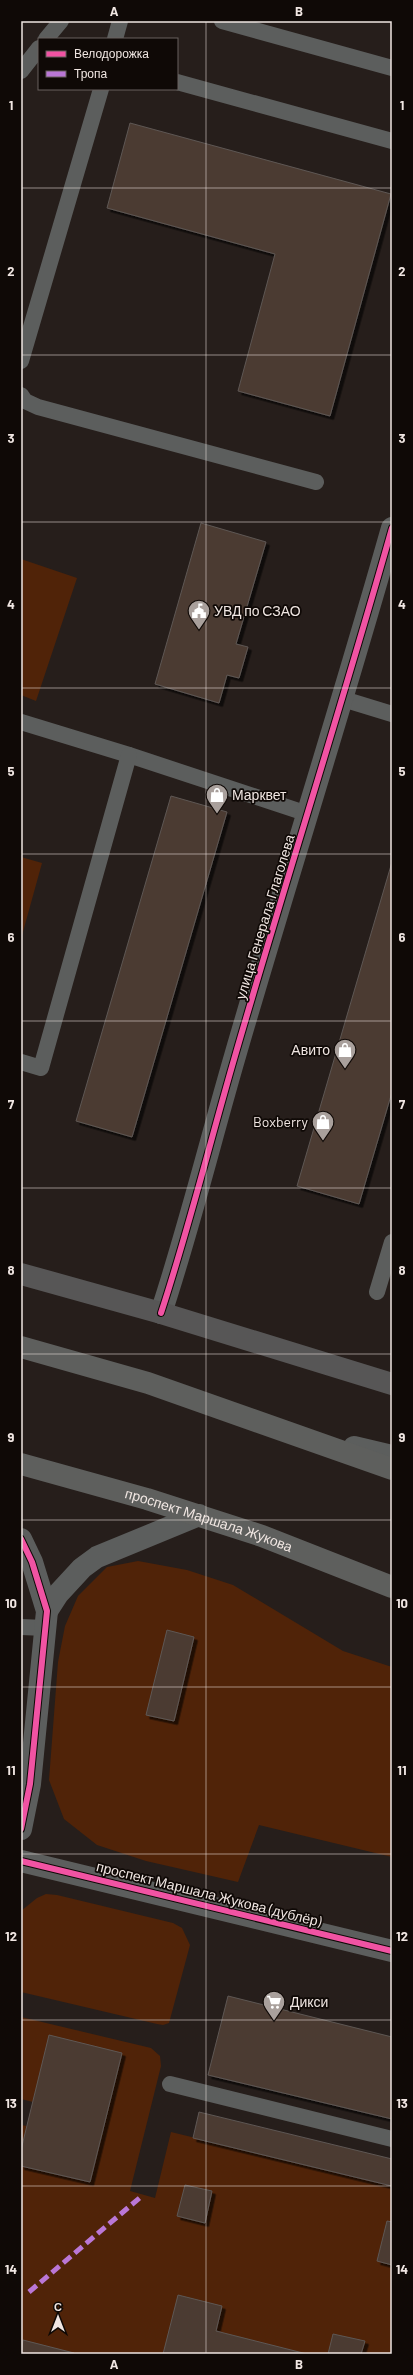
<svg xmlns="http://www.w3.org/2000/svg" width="413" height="2375" font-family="Barlow,sans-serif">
  <defs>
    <filter id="shadow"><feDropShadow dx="3.5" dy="3.5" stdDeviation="0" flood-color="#0009"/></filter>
  </defs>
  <rect width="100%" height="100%" fill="#261e1b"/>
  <g fill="#502308">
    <polygon points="21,559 77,578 36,701 21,695"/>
    <polygon points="21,857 42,863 21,939"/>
    <polygon points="138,1561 187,1570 233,1585 343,1651 392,1667 392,1857 259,1825 238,1882 146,1861 97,1845 64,1819 49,1780 58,1662 65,1626 78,1596 107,1567"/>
    <polygon points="46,1894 57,1895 173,1923 182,1928 190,1945 169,2023 163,2025 157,2024 21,1992 21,1911 37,1898"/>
    <polygon points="21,2017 151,2048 160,2056 161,2066 130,2191 155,2198 171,2132 392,2186 392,2354 21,2354 21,2125 27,2126 33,2102 21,2099"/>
  </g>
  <g fill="#4b3b32" stroke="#5e5754" filter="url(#shadow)">
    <polygon points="130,123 391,194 330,416 238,391 275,254 107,208"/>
    <polygon points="201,523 266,542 236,644 248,647 239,678 227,675 219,703 155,684"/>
    <polygon points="171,796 227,812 132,1137 76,1121"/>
    <polygon points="392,862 392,1092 359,1204 297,1186"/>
    <polygon points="167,1630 194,1637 174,1721 146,1715"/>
    <polygon points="228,1996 392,2037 392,2119 208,2075"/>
    <polygon points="49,2035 122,2053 90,2182 21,2166 21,2150"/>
    <polygon points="199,2112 392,2159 392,2186 193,2138"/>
    <polygon points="185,2185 212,2191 205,2223 177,2216"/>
    <polygon points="387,2221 392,2222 392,2265 377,2261"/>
    <polygon points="178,2295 222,2306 216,2331 307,2354 163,2354"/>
    <polygon points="333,2334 365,2341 361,2354 328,2354"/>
    <polygon points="23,2340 74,2353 74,2354 21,2354"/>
  </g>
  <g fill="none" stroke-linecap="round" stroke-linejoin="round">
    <g stroke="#5c5e5d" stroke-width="16">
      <polyline points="222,21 392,68"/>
      <polyline points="46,39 61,21"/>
      <polyline points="115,39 120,21"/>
      <polyline points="21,71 39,48"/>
      <polyline points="177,82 392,141"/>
      <polyline points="21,361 101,89"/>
      <polyline points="21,395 25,401 38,407 316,482"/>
      <polyline points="343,699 392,714"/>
      <polyline points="21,722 129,755 308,814"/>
      <polyline points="21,1062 41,1068 129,755"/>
      <polyline points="377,1292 392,1242"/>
      <polyline points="21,1627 45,1628"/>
      <polyline points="170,2084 392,2139"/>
    </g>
    <g stroke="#5c5e5d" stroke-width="22">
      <path d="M161,1313C189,1228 210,1142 235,1056C286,880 342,705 392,528"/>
      <polyline points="354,1447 392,1456"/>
      <polyline points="21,1539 32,1562 47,1611 30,1784 21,1829"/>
      <polyline points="47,1611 58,1594 82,1568 97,1557 199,1515"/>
      <polyline points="21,1861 392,1951"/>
    </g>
    <polyline stroke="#575656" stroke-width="22" points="21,1274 161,1313 392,1384"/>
    <g stroke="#5e5f5d" stroke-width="22">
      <polyline points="21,1347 148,1383 392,1469"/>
      <path id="s1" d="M21,1464L147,1499L262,1536L392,1587"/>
    </g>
    <polyline stroke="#ba77d6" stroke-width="5" stroke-dasharray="10 5" stroke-linecap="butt" points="29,2292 143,2195"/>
    <g stroke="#0f0906" stroke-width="8">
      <g id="cycleway">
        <path d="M161,1313C189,1228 210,1142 235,1056C286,880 342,705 392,528"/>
        <polyline points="21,1539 32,1562 47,1611 30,1784 21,1829"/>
        <polyline points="21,1861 392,1951"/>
      </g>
    </g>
    <use href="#cycleway" stroke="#f153a3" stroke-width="6"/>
  </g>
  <path fill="none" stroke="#f0e6e2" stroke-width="1" stroke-opacity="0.55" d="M206,21V2354M21,188H392M21,355H392M21,522H392M21,688H392M21,854H392M21,1021H392M21,1188H392M21,1354H392M21,1520H392M21,1687H392M21,1854H392M21,2020H392M21,2186H392"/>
  <defs>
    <g id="civic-pin" transform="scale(1.15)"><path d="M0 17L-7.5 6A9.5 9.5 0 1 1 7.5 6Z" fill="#a9a09c" stroke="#0f0906"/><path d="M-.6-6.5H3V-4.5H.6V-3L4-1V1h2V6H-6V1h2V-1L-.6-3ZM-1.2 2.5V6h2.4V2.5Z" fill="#fff"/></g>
    <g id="shop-pin" transform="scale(1.15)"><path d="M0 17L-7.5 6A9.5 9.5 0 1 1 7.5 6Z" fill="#a9a09c" stroke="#0f0906"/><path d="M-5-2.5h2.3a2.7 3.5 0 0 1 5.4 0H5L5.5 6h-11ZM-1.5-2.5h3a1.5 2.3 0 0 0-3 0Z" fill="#fff"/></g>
    <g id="supermarket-pin" transform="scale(1.15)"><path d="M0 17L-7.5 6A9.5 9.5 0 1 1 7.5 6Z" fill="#a9a09c" stroke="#0f0906"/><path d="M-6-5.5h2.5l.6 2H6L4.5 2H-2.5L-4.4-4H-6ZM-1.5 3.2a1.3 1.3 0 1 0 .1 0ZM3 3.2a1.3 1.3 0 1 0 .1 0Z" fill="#fff"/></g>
  </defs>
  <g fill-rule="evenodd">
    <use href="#civic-pin" x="199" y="611"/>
    <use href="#shop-pin" x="217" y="795"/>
    <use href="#shop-pin" x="345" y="1050"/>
    <use href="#shop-pin" x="323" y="1122"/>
    <use href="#supermarket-pin" x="274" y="2002"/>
  </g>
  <g text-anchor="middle" stroke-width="3.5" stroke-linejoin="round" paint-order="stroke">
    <g font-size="14" fill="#f0e6e2" stroke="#0f0906" text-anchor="start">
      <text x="214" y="616">УВД по СЗАО</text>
      <text x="232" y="800">Марквет</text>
      <text x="330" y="1055" text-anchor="end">Авито</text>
      <text x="308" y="1127" text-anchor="end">Boxberry</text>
      <text x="290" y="2007">Дикси</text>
    </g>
    <g font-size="14" fill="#f0e6e2" stroke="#0f0906">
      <text transform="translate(265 917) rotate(-73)" y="5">улица Генерала Глаголева</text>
      <text dy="5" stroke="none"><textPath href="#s1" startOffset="196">проспект Маршала Жукова</textPath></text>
      <text transform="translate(209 1894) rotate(14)" y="5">проспект Маршала Жукова (дублёр)</text>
    </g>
  </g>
  <rect width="413" height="2375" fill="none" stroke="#0f0906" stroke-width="44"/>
  <rect x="38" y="38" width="140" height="52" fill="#0f0906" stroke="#69615e"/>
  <rect x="46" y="51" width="20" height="6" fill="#f153a3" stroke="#69615e"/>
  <text x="74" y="58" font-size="12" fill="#f0e6e2">Велодорожка</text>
  <rect x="46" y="71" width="20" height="6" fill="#ba77d6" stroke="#69615e"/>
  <text x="74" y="78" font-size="12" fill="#f0e6e2">Тропа</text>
  <g transform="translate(58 2317)" stroke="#0f0906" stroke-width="3" paint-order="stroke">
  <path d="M0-3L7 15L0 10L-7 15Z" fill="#f0e6e2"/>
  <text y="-6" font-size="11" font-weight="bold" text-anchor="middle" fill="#f0e6e2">С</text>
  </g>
  <rect x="22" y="22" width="369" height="2331" fill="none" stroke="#f0e6e2" stroke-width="1.5"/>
  <g font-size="13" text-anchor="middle" font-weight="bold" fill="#f0e6e2">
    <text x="114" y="16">A</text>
    <text x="299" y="16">B</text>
    <text x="11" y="110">1</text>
    <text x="402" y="110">1</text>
    <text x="11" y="276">2</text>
    <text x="402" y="276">2</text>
    <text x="11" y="443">3</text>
    <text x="402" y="443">3</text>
    <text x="11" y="609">4</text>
    <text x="402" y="609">4</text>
    <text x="11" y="776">5</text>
    <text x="402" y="776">5</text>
    <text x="11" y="942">6</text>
    <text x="402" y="942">6</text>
    <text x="11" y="1109">7</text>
    <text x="402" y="1109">7</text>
    <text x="11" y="1275">8</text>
    <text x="402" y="1275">8</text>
    <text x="11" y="1442">9</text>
    <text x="402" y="1442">9</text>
    <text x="11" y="1608">10</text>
    <text x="402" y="1608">10</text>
    <text x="11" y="1775">11</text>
    <text x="402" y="1775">11</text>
    <text x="11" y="1941">12</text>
    <text x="402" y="1941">12</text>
    <text x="11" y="2108">13</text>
    <text x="402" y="2108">13</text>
    <text x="11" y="2274">14</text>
    <text x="402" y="2274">14</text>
    <text x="114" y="2369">A</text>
    <text x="299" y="2369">B</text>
  </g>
</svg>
